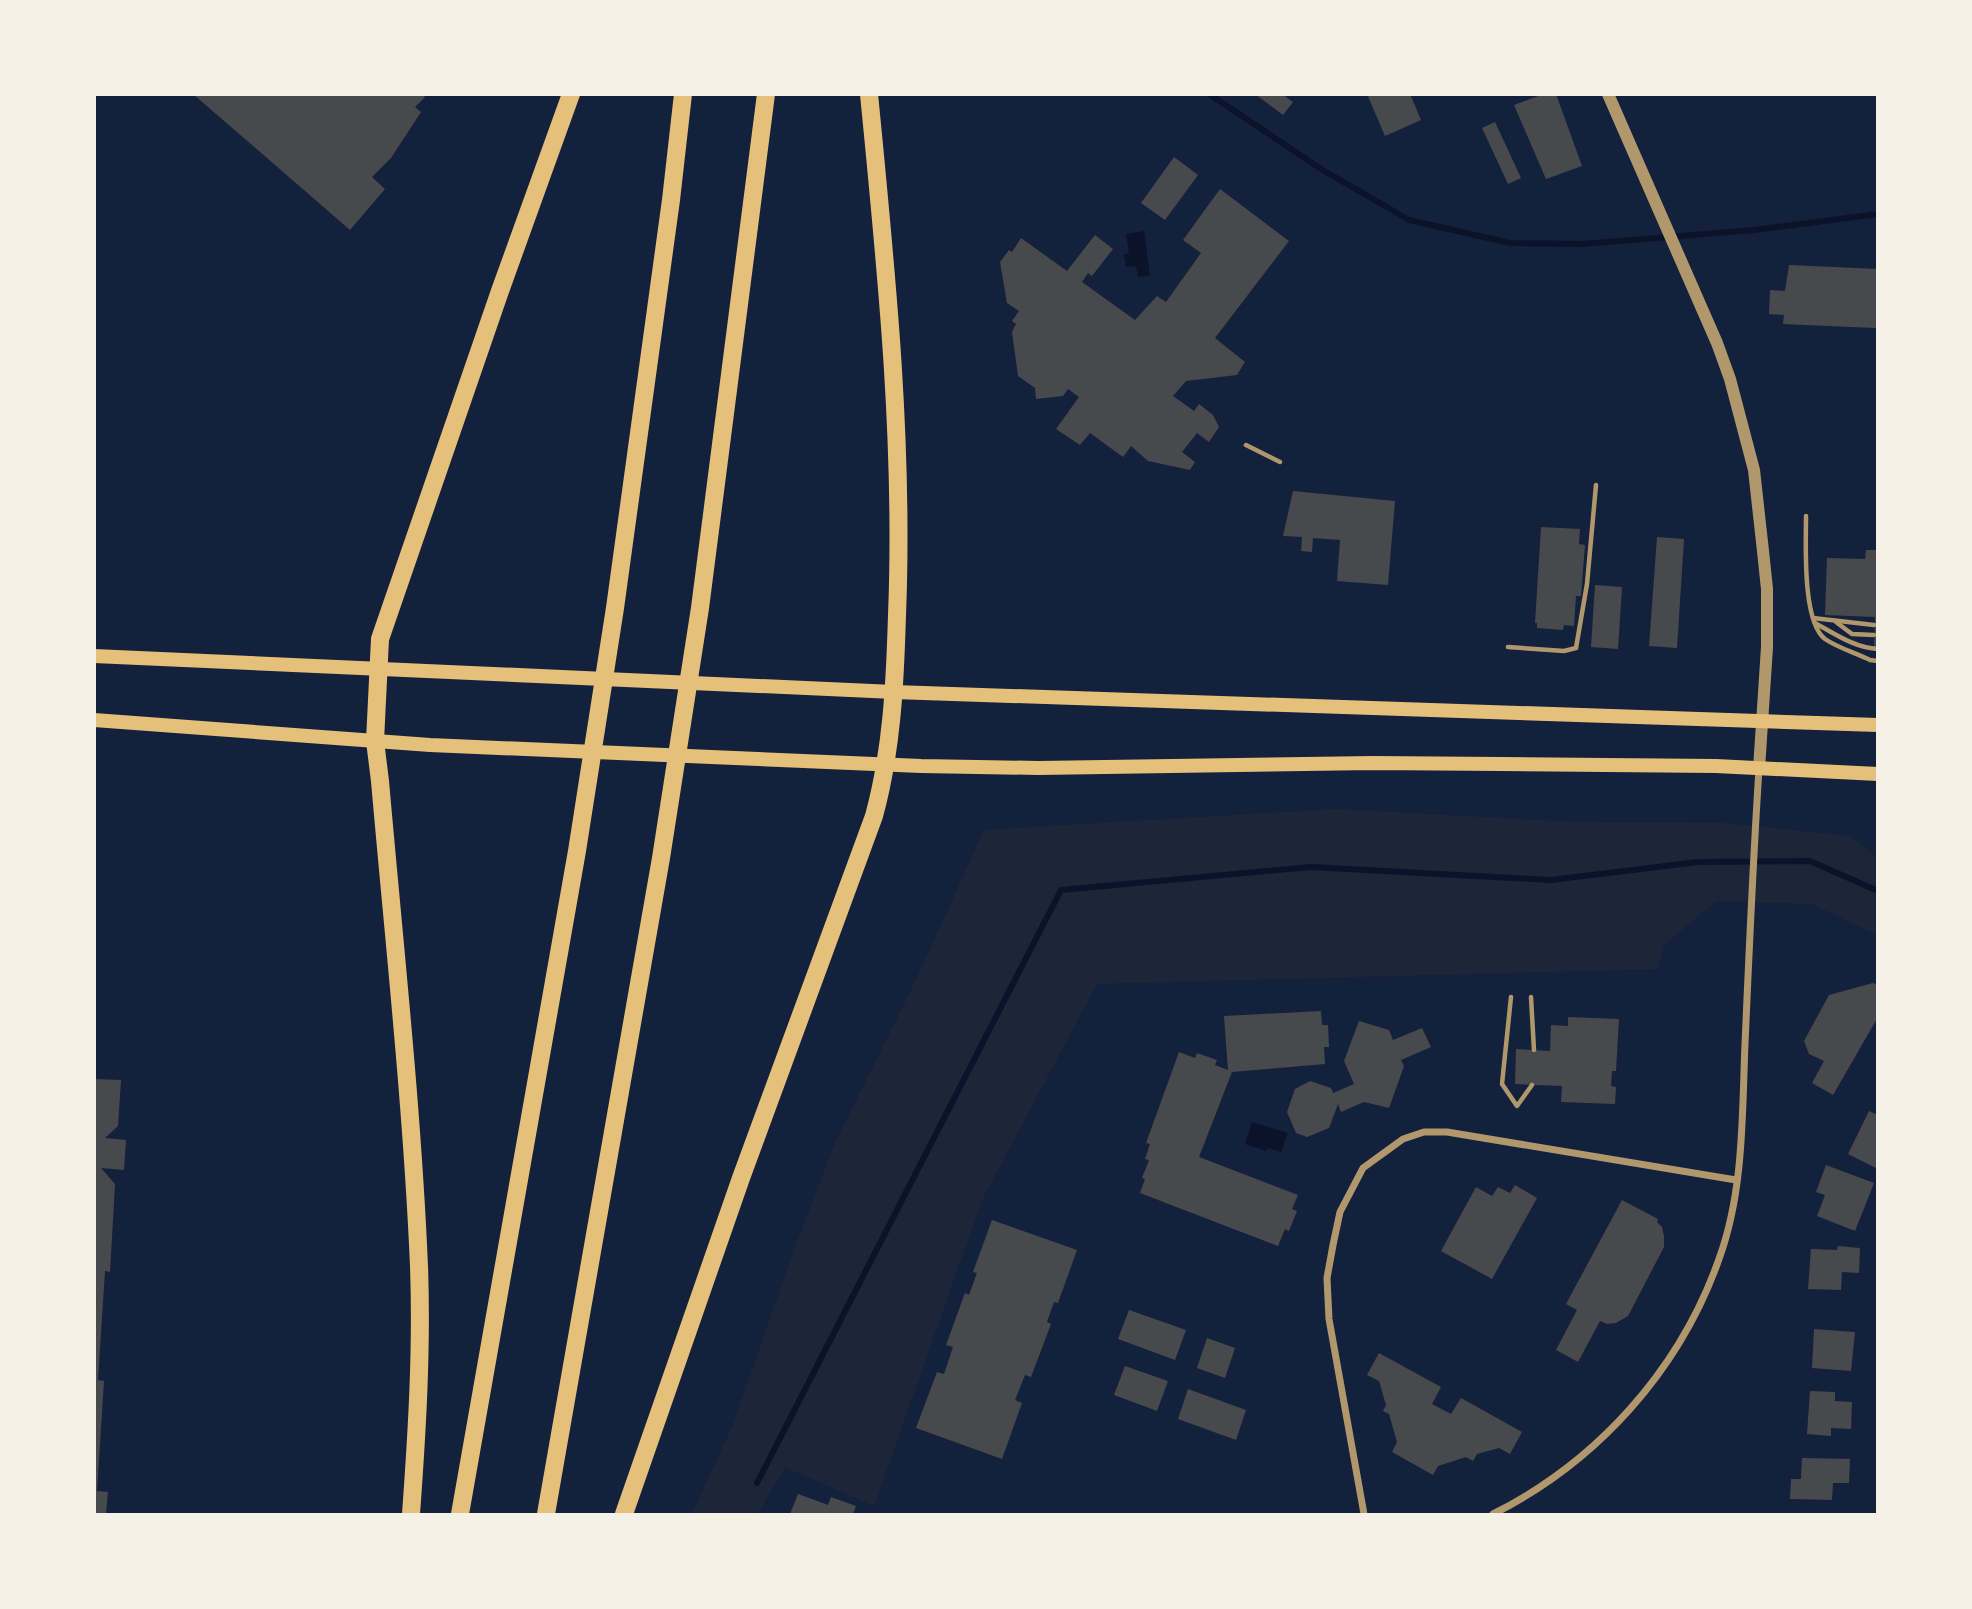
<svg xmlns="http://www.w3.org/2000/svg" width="1972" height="1609" font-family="'Times New Roman',serif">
  <rect width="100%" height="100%" fill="#14213d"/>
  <polygon fill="#1d2539" points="1336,809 1576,822 1724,823 1851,836 1877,858 1877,935 1812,904 1716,901 1663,946 1658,969 1097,984 982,1200 874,1506 785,1467 758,1514 692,1514 733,1424 797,1242 835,1143 914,984 984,830"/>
  <g fill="#0b132b">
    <polygon points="1144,231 1150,275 1138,277 1136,266 1126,267 1124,255 1129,253 1126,234"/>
    <polygon points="1252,1122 1288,1133 1281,1152 1267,1148 1266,1151 1245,1144"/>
  </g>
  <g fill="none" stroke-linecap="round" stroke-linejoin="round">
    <g stroke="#0b132b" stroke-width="6">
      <polyline points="1209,94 1321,169 1409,220 1510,243 1583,244 1754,230 1878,214"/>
      <polyline points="757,1483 1061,890 1311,867 1551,880 1698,862 1810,861 1878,891"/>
    </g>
  </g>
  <g fill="#48494c">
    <polygon points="193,94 422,94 425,97 415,107 421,112 391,158 372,177 385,189 350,230"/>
    <polygon points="1255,94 1282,94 1293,102 1283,115"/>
    <polygon points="1367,94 1410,94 1421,120 1385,136"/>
    <polygon points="1544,94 1556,94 1582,166 1546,179 1514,105"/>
    <polygon points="1495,122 1521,178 1508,184 1482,128"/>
    <polygon points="1174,157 1198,175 1165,220 1141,203"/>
    <polygon points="1220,189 1289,241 1215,338 1245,362 1237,375 1186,381 1173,396 1194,411 1199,404 1213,415 1219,427 1209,442 1197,433 1182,452 1195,462 1190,470 1148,461 1131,446 1123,457 1090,433 1080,445 1056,429 1079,397 1068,389 1063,396 1036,399 1035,388 1018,376 1012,332 1016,324 1012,321 1019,311 1007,303 1000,262 1009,250 1012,252 1021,238 1067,271 1095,235 1113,249 1092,276 1088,273 1082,282 1135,320 1157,296 1166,302 1201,253 1183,240"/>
    <polygon points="1789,265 1878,269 1878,326 1875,328 1783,324 1784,315 1769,314 1770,290 1785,291"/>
    <polygon points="1293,491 1395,501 1388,585 1337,581 1340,540 1313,538 1312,552 1301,551 1302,537 1283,536"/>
    <polygon points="1541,527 1580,529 1579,544 1585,545 1581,596 1576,596 1574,626 1564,625 1563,630 1537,628 1537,623 1535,623"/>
    <polygon points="1657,537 1684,539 1677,648 1649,646"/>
    <polygon points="1866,550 1878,550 1878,647 1874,647 1875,617 1825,615 1827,558 1865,559"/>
    <polygon points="1595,585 1622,587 1618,649 1591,647"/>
    <polygon points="1873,983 1878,985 1878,1017 1833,1095 1812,1083 1824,1061 1809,1054 1804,1041 1829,995"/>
    <polygon points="1321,1011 1322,1025 1328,1025 1329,1047 1324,1047 1325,1064 1232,1072 1199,1157 1298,1195 1292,1209 1297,1211 1289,1231 1285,1229 1278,1246 1140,1193 1145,1179 1142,1178 1149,1160 1145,1159 1150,1144 1146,1143 1179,1052 1195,1058 1197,1053 1217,1060 1215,1065 1228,1070 1224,1016"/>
    <polygon points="1568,1017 1619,1019 1616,1071 1612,1071 1611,1086 1616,1087 1615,1104 1561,1102 1562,1086 1515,1084 1516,1049 1550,1051 1551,1025 1568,1026"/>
    <polygon points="1359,1021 1389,1030 1393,1040 1422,1028 1431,1047 1401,1060 1404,1066 1389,1108 1364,1102 1341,1112 1338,1104 1329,1128 1307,1137 1296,1133 1287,1112 1295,1089 1310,1081 1331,1088 1333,1093 1354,1084 1344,1061"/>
    <polygon points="94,1079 121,1080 118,1126 105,1138 126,1140 124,1170 101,1168 115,1184 110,1272 105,1271 98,1380 104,1381 97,1491 108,1492 106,1514 94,1514"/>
    <polygon points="1869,1111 1878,1115 1878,1169 1848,1154"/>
    <polygon points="1826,1165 1874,1183 1855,1231 1817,1216 1825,1195 1816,1192"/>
    <polygon points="1515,1185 1537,1198 1492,1279 1441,1251 1476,1187 1492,1196 1498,1187 1510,1193"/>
    <polygon points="1622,1200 1658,1219 1657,1222 1662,1227 1664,1236 1664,1247 1628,1316 1616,1323 1607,1324 1600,1321 1578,1362 1556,1350 1577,1310 1566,1304"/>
    <polygon points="992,1220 1077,1250 1058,1303 1054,1302 1047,1322 1051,1324 1031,1377 1025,1375 1015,1400 1022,1403 1002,1459 916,1428 937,1372 944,1374 953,1347 946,1345 965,1293 969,1295 977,1273 973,1272"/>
    <polygon points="1838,1246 1860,1248 1859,1273 1842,1272 1841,1290 1808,1289 1811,1249 1837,1250"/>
    <polygon points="1129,1310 1186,1330 1175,1360 1118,1339"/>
    <polygon points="1814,1329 1855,1332 1851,1371 1812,1368"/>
    <polygon points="1207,1338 1235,1348 1225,1378 1197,1368"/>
    <polygon points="1379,1353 1441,1387 1432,1404 1451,1414 1461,1398 1522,1432 1510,1454 1499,1448 1477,1454 1473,1461 1466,1457 1438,1466 1433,1475 1392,1452 1397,1442 1389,1414 1383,1411 1386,1405 1379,1381 1367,1375"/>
    <polygon points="1125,1366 1168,1381 1157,1411 1114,1395"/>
    <polygon points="1188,1389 1246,1410 1236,1440 1178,1419"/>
    <polygon points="1810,1391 1835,1392 1835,1401 1852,1402 1851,1429 1831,1428 1831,1436 1807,1434"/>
    <polygon points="1802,1458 1850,1459 1849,1483 1833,1483 1832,1500 1790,1499 1791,1479 1801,1479"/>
    <polygon points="798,1494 828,1505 831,1497 856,1506 853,1514 790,1514"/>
  </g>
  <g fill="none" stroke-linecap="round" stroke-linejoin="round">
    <g stroke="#b1986c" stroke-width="4.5">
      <polyline points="1246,445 1280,462"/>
      <path d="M1806,516C1806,544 1802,621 1825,639C1838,648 1856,653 1870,660L1878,661"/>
      <polyline points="1813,618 1874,625"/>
      <polyline points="1836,622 1852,634 1874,635"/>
      <path d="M1815,623C1835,634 1855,648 1878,649"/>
      <polyline points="1508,647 1564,651 1576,648 1587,584 1596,485"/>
      <polyline points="1511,997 1502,1084 1517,1106 1532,1085"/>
      <polyline points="1531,997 1534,1050"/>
    </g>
    <g stroke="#b1986c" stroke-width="7">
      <polyline points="1364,1514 1329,1319 1327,1278 1333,1245 1340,1212 1363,1168 1403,1139 1424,1132 1447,1132 1736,1180"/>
      <path d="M1493,1514C1597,1462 1680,1370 1719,1259C1744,1191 1742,1115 1745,1044C1749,952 1753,860 1759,769"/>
    </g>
    <polyline stroke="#b1986c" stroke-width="12" points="1608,94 1717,343 1730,379 1754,470 1763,551 1767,589 1767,647 1759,769"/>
    <g stroke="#e5c07b" stroke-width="14">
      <polyline points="94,656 894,692 1878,725"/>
      <polyline points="94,720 430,745 921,766 1038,768 1373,763 1501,764 1716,766 1878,774"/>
    </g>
    <g stroke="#e5c07b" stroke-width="18">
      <path d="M411,1514C417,1432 422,1349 419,1266C412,1104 394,942 380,781L375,741L380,639L500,291L571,94"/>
      <polyline points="460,1514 577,851 615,608 671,200 683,94"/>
      <polyline points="546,1514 661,858 700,608 766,94"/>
      <path d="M624,1514L741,1178L874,816C892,750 895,683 897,615C904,441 886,268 869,94"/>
    </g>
  </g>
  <rect width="1972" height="1609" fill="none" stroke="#f6f1e7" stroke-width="192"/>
</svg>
